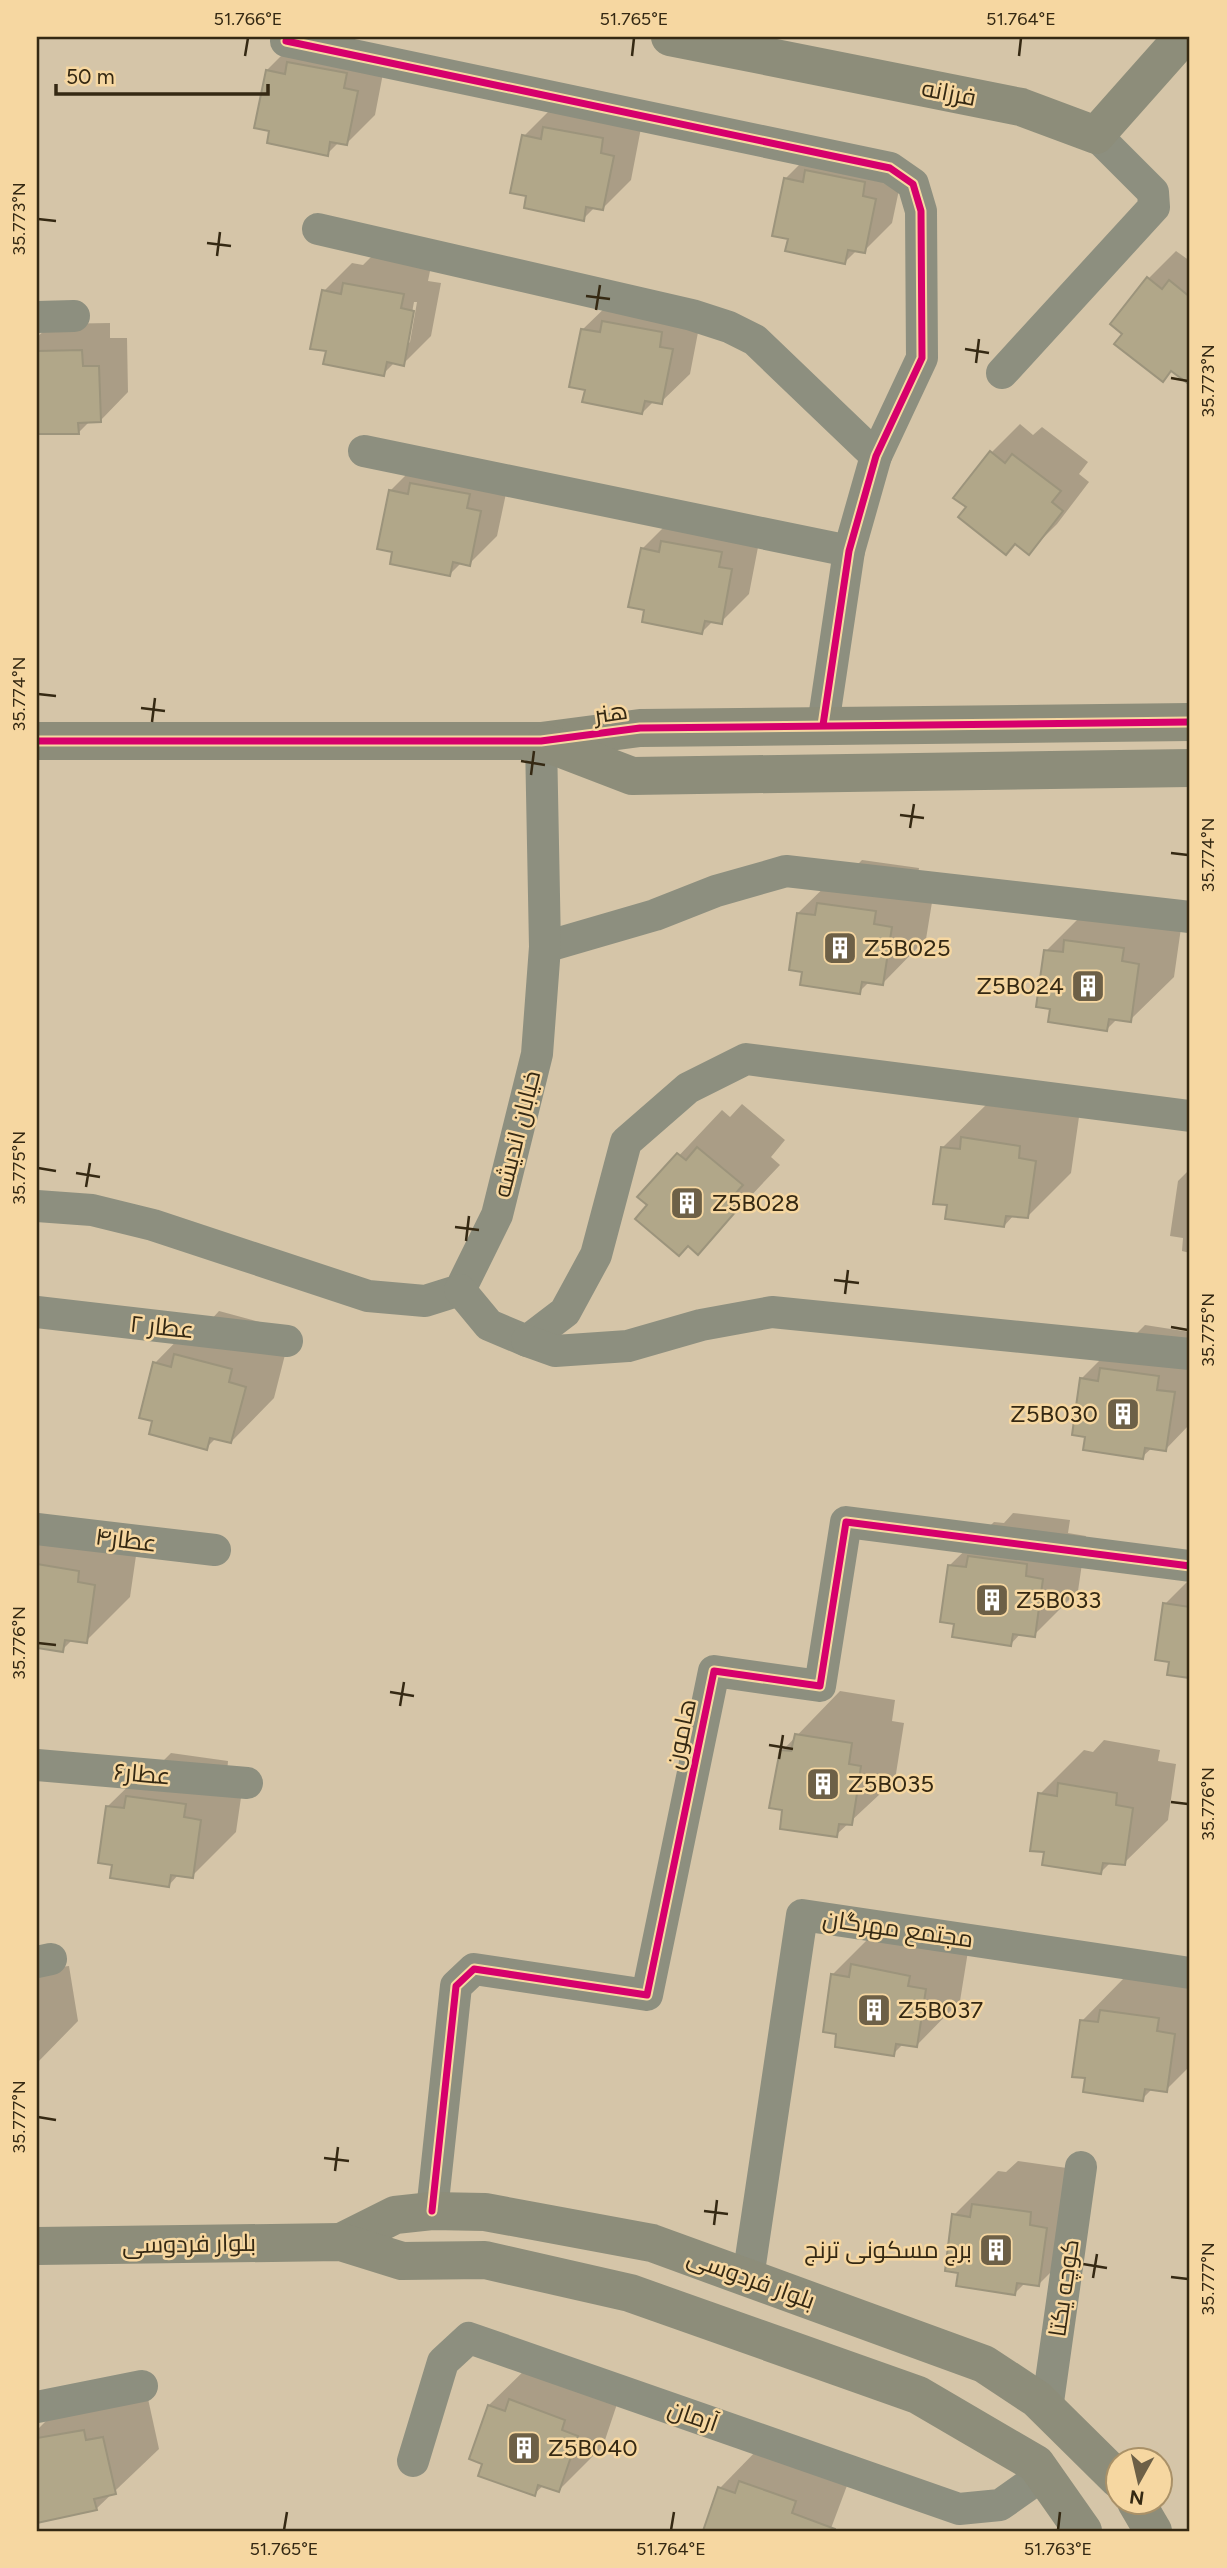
<svg xmlns="http://www.w3.org/2000/svg" width="1227" height="2568" font-family="Figtree,Cairo,sans-serif">
  <rect width="100%" height="100%" fill="#d5c5a8"/>
  <g fill="#0003" fill-rule="evenodd">
    <polygon points="295,42 385,63 375,115 347,143 339,142 327,154 272,130 267,70"/>
    <polygon points="552,108 641,128 631,180 603,208 595,207 583,219 524,136"/>
    <polygon points="814,150 903,171 892,223 864,251 857,250 845,262 790,238 786,178"/>
    <polygon points="1176,251 1190,261 1190,373 1185,379 1148,279"/>
    <path d="M373,255L431,266L428,281L441,283L431,336L403,364L395,362L383,374L328,350L324,291L352,263L363,265ZM414,302H417L410,342L406,346Z"/>
    <polygon points="611,302 700,322 690,374 661,402 654,401 642,413 587,389 582,330"/>
    <polygon points="110,323 110,338 127,338 128,392 100,421 90,421 78,433 37,433 37,337 52,324"/>
    <polygon points="1020,424 1033,435 1042,427 1088,462 1079,474 1089,482 1057,524 1029,552 1016,543 1006,553 968,507 956,497 992,452"/>
    <polygon points="418,463 508,484 497,536 469,564 462,562 450,574 395,551 390,491"/>
    <polygon points="670,521 759,542 749,594 721,622 713,621 701,633 646,609 642,549"/>
    <polygon points="862,860 919,868 917,881 935,884 926,939 883,983 870,981 859,992 804,970 798,913 842,870 851,871"/>
    <polygon points="1090,907 1182,921 1174,977 1130,1020 1117,1019 1107,1029 1052,1007 1046,951"/>
    <polygon points="742,1104 785,1140 771,1157 780,1165 698,1252 640,1197 722,1110 730,1117"/>
    <polygon points="987,1104 1079,1117 1071,1173 1027,1217 1014,1215 1004,1226 949,1204 943,1147"/>
    <polygon points="1190,1169 1190,1253 1182,1251 1183,1238 1170,1236 1178,1181"/>
    <polygon points="219,1311 275,1326 288,1343 274,1398 231,1442 216,1438 206,1448 154,1420 155,1363 198,1319 209,1322"/>
    <polygon points="1145,1325 1190,1332 1190,1424 1166,1449 1153,1447 1142,1457 1087,1435 1081,1379 1125,1335 1134,1336"/>
    <polygon points="1013,1513 1070,1520 1068,1533 1086,1536 1078,1591 1034,1635 1021,1633 1011,1644 955,1622 950,1565 994,1522 1004,1523"/>
    <polygon points="37,1537 138,1542 130,1597 86,1641 73,1639 62,1650 37,1646"/>
    <polygon points="1190,1579 1190,1677 1169,1674 1171,1661 1165,1604"/>
    <polygon points="840,1691 895,1700 892,1721 904,1723 895,1780 836,1835 782,1751"/>
    <polygon points="1104,1740 1160,1750 1158,1761 1176,1764 1168,1820 1124,1863 1111,1862 1101,1872 1040,1794 1084,1750 1093,1752"/>
    <polygon points="171,1753 228,1761 227,1774 244,1777 236,1832 192,1876 179,1874 169,1885 108,1806 152,1763 160,1764"/>
    <polygon points="876,1931 969,1945 960,2001 917,2045 904,2043 893,2054 838,2032 832,1975"/>
    <polygon points="37,1960 52,1968 69,1966 78,2021 37,2063"/>
    <polygon points="1190,1973 1190,2066 1166,2090 1153,2088 1142,2099 1082,2021 1125,1977"/>
    <polygon points="1018,2161 1074,2169 1082,2241 1038,2285 1025,2283 1015,2293 960,2272 954,2215 998,2171 1006,2172"/>
    <polygon points="533,2362 621,2392 603,2446 559,2490 544,2485 534,2494 484,2462 489,2405"/>
    <polygon points="147,2394 159,2449 96,2509 39,2521 37,2430 70,2397"/>
    <polygon points="763,2444 851,2475 830,2531 705,2531 720,2488"/>
  </g>
  <g fill="#b1a789" stroke="#9c947c" stroke-width="2">
    <polygon points="287,62 347,73 344,88 358,91 347,145 330,142 328,156 267,143 269,131 254,128 266,70 285,74"/>
    <polygon points="543,127 603,138 601,153 614,156 603,210 586,207 584,221 524,208 526,196 510,193 522,135 541,139"/>
    <polygon points="805,170 865,182 863,196 876,199 865,253 848,250 845,264 785,251 788,239 772,236 784,178 803,182"/>
    <polygon points="1147,277 1162,289 1169,280 1190,297 1190,385 1171,371 1163,382 1114,344 1122,334 1110,324"/>
    <polygon points="343,283 404,294 401,308 414,311 404,366 387,362 384,376 323,364 326,351 310,349 322,290 341,294"/>
    <polygon points="602,321 662,332 660,347 673,349 662,404 645,401 642,414 582,402 585,390 569,387 581,329 600,332"/>
    <polygon points="82,350 83,366 99,366 101,422 78,423 79,434 37,434 37,351"/>
    <polygon points="990,451 1005,463 1012,454 1061,491 1052,502 1063,511 1029,555 1015,544 1006,555 958,517 966,507 953,498"/>
    <polygon points="410,483 470,494 467,508 481,511 470,566 453,562 450,576 390,564 392,552 377,549 389,490 408,494"/>
    <polygon points="661,541 722,552 719,567 732,569 722,624 705,621 702,634 642,622 644,610 628,607 641,548 659,552"/>
    <polygon points="817,903 876,911 874,924 892,927 883,985 862,982 860,994 800,985 802,972 789,970 797,913 815,915"/>
    <polygon points="1064,940 1124,948 1122,961 1139,964 1131,1022 1109,1019 1107,1031 1048,1022 1050,1009 1036,1007 1044,950 1063,952"/>
    <polygon points="961,1137 1020,1146 1019,1158 1036,1161 1028,1218 1006,1216 1004,1227 945,1219 947,1205 933,1204 941,1147 960,1149"/>
    <polygon points="697,1147 743,1185 728,1202 738,1209 698,1255 688,1246 679,1256 635,1219 647,1205 637,1197 677,1153 686,1160"/>
    <polygon points="174,1354 232,1369 229,1382 246,1387 231,1443 210,1438 207,1450 149,1434 152,1421 139,1418 153,1362 171,1367"/>
    <polygon points="1100,1368 1159,1376 1157,1390 1175,1392 1166,1451 1145,1448 1143,1459 1083,1450 1085,1437 1072,1435 1080,1378 1098,1381"/>
    <polygon points="968,1556 1027,1564 1026,1576 1043,1579 1035,1637 1013,1634 1011,1646 952,1637 954,1624 940,1622 948,1565 966,1567"/>
    <polygon points="37,1564 79,1571 78,1582 95,1585 87,1643 65,1640 63,1652 37,1648"/>
    <polygon points="1163,1603 1190,1607 1190,1678 1167,1675 1169,1662 1155,1660"/>
    <polygon points="795,1734 852,1743 849,1764 861,1766 856,1800 852,1825 839,1824 837,1837 780,1829 782,1810 769,1808 780,1750 791,1751"/>
    <polygon points="1058,1783 1117,1793 1116,1805 1133,1808 1125,1865 1103,1863 1101,1874 1042,1865 1044,1852 1030,1851 1038,1793 1057,1796"/>
    <polygon points="126,1796 186,1804 184,1817 201,1820 193,1878 171,1875 169,1887 110,1878 112,1865 98,1863 106,1806 124,1808"/>
    <polygon points="851,1964 910,1976 908,1986 926,1989 917,2047 896,2044 894,2056 835,2047 836,2034 823,2032 831,1974 849,1977"/>
    <polygon points="1100,2010 1159,2018 1157,2031 1175,2034 1167,2092 1145,2089 1143,2101 1083,2092 1085,2078 1072,2077 1080,2020 1098,2022"/>
    <polygon points="972,2204 1031,2212 1030,2225 1047,2228 1039,2286 1017,2283 1015,2295 956,2286 958,2273 945,2271 952,2214 970,2217"/>
    <polygon points="509,2399 565,2420 562,2430 578,2436 559,2492 538,2485 535,2496 478,2476 482,2464 469,2459 488,2405 505,2411"/>
    <polygon points="84,2430 86,2440 103,2437 116,2494 94,2499 97,2510 37,2523 37,2438"/>
    <polygon points="739,2481 796,2501 792,2513 835,2529 835,2531 703,2531 718,2487 735,2493"/>
  </g>
  <g fill="none" stroke-linecap="round" stroke-linejoin="round">
    <g stroke="#8d8f7f" stroke-width="32">
      <polyline points="286,41 890,168 913,184 921,211 922,358 876,456 849,551 823,725"/>
      <polyline points="318,229 692,315 729,327 755,340 876,456"/>
      <polyline points="37,317 74,316"/>
      <polyline points="1002,373 1154,207 1153,192 1096,135"/>
      <polyline points="364,451 849,551"/>
      <polyline points="545,947 655,915 716,891 786,871 1190,917"/>
      <polyline points="37,1206 92,1210 153,1225 368,1296 425,1301 460,1290 497,1215 537,1054 545,947 541,741"/>
      <polyline points="460,1290 489,1325 527,1341 565,1312 596,1255 626,1142 688,1088 746,1059 1190,1116"/>
      <polyline points="37,1312 287,1341"/>
      <polyline points="527,1341 555,1351 628,1346 701,1325 772,1312 1190,1354"/>
      <polyline points="37,1529 215,1550"/>
      <polyline points="37,1765 247,1783"/>
      <polyline points="37,1962 51,1959"/>
      <polyline points="432,2211 456,1986 474,1969 647,1995 714,1671 820,1686 846,1522 1190,1566"/>
      <polyline points="748,2278 802,1915 1190,1973"/>
      <polyline points="37,2407 142,2386"/>
      <polyline points="1047,2409 1081,2167"/>
      <polyline points="413,2461 443,2362 469,2338 959,2509 1000,2505 1044,2474"/>
    </g>
    <g stroke="#8d8d7a" stroke-width="38">
      <polyline points="670,37 1021,107 1096,135 1183,37"/>
      <polyline points="37,741 541,741 640,728 1190,722"/>
      <polyline points="546,743 632,776 1190,768"/>
      <polyline points="341,2242 395,2215 432,2211 485,2212 652,2243 984,2364 1037,2399 1118,2479"/>
      <polyline points="37,2246 341,2242 402,2261 485,2260 630,2293 918,2395 1036,2464 1083,2531"/>
      <polyline points="1136,2502 1153,2531"/>
    </g>
    <g stroke="#f6d7a1" stroke-width="11">
      <g id="cycleway">
        <polyline points="286,41 890,168 913,184 921,211 922,358 876,456 849,551 823,725"/>
        <polyline points="37,741 541,741 640,728 1190,722"/>
        <polyline points="432,2211 456,1986 474,1969 647,1995 714,1671 820,1686 846,1522 1190,1566"/>
      </g>
    </g>
    <use href="#cycleway" stroke="#d6006c" stroke-width="7"/>
  </g>
  <path fill="none" stroke="#352913" stroke-width="2.5" d="M245,56L248,38M632,56L634,38M1019,56L1021,38M38,219L56,221M207,243L231,246M217,256L220,232M586,296L610,299M596,310L600,285M965,349L989,353M976,363L979,339M1171,378L1188,381M38,694L56,696M141,708L165,711M152,722L155,698M521,761L545,765M531,775L534,751M900,815L924,818M910,828L914,804M1171,853L1188,855M38,1168L56,1171M76,1173L100,1177M86,1187L90,1163M455,1227L479,1230M466,1241L469,1216M834,1280L859,1283M845,1294L848,1270M1171,1327L1188,1330M38,1643L56,1645M390,1692L414,1696M400,1706L404,1682M769,1745L793,1749M779,1759L783,1735M1171,1802L1188,1804M38,2117L56,2120M324,2158L349,2161M335,2171L338,2147M704,2211L728,2214M714,2225L717,2200M1083,2264L1107,2268M1171,2277L1188,2279M1093,2278L1097,2254M284,2530L287,2512M671,2530L674,2512M1058,2530L1060,2512"/>
  <defs>
    <g id="building-square" transform="scale(1.75)"><rect x="-9" y="-9" width="18" height="18" rx="4" fill="#6d6047" stroke="#f6d7a1"/><path d="M-4-6H4V6H1V3H-1V6H-4ZM-2.5-4.3h1.7v1.8h-1.7ZM.8-4.3h1.7v1.8H.8ZM-2.5-1h1.7V.8h-1.7ZM.8-1h1.7V.8H.8Z" fill="#fff"/></g>
  </defs>
  <g fill-rule="evenodd">
    <use href="#building-square" x="840" y="948"/>
    <use href="#building-square" x="1088" y="986"/>
    <use href="#building-square" x="687" y="1203"/>
    <use href="#building-square" x="1123" y="1414"/>
    <use href="#building-square" x="992" y="1600"/>
    <use href="#building-square" x="823" y="1784"/>
    <use href="#building-square" x="874" y="2010"/>
    <use href="#building-square" x="996" y="2250"/>
    <use href="#building-square" x="524" y="2448"/>
  </g>
  <g text-anchor="middle" stroke-width="5" stroke-linejoin="round" paint-order="stroke">
    <g font-size="24" fill="#352913" stroke="#f6d7a1">
      <text transform="translate(949 93) rotate(11)" y="8">فرزانه</text>
      <text transform="translate(611 713) rotate(-8)" y="8">هنر</text>
      <text transform="translate(517 1134) rotate(-76)" y="8">خیابان اندیشه</text>
      <text transform="translate(162 1327) rotate(6)" y="8">عطار ۲</text>
      <text transform="translate(126 1540) rotate(7)" y="8">عطار۴</text>
      <text transform="translate(681 1734) rotate(-78)" y="8">هامون</text>
      <text transform="translate(142 1774) rotate(5)" y="8">عطار۶</text>
      <text transform="translate(898 1929) rotate(8)" y="8">مجتمع مهرگان</text>
      <text transform="translate(189 2244) rotate(-1)" y="8">بلوار فردوسی</text>
      <text transform="translate(751 2279) rotate(20)" y="8">بلوار فردوسی</text>
      <text transform="translate(1064 2288) rotate(-82)" y="8">کوچه یکتا</text>
      <text transform="translate(693 2416) rotate(19)" y="8">آرمان</text>
    </g>
    <g font-size="24" fill="#352913" stroke="#f6d7a1" text-anchor="start">
      <text x="864" y="956">Z5B025</text>
      <text x="1064" y="994" text-anchor="end">Z5B024</text>
      <text x="712" y="1211">Z5B028</text>
      <text x="1098" y="1422" text-anchor="end">Z5B030</text>
      <text x="1016" y="1608">Z5B033</text>
      <text x="848" y="1792">Z5B035</text>
      <text x="898" y="2018">Z5B037</text>
      <text x="972" y="2258" text-anchor="end">برج مسکونی ترنج</text>
      <text x="548" y="2456">Z5B040</text>
    </g>
  </g>
  <rect width="1227" height="2568" fill="none" stroke="#f6d7a1" stroke-width="77"/>
  <g transform="translate(1139 2481) rotate(188)"><circle r="33" fill="#f6d7a1" stroke="#a99168" stroke-width="2"/>
  <path d="M0-5L12 26L0 18L-12 26Z" fill="#6d6047"/>
  <text y="-10" font-size="19" font-weight="bold" text-anchor="middle" fill="#352913">N</text>
  </g>
  <path d="M56 84v10h212v-10" fill="none" stroke="#352913" stroke-width="3.5"/>
  <text x="66" y="84" font-size="21" fill="#352913" stroke="#f6d7a1" stroke-width="5" paint-order="stroke">50 m</text>
  <rect x="38" y="38" width="1150" height="2492" fill="none" stroke="#352913" stroke-width="2.5"/>
  <g font-size="18" text-anchor="middle" fill="#352913">
    <text x="248" y="25">51.766°E</text>
    <text x="634" y="25">51.765°E</text>
    <text x="1021" y="25">51.764°E</text>
    <text transform="translate(19 219) rotate(-90)" y="6">35.773°N</text>
    <text transform="translate(1208 381) rotate(-90)" y="6">35.773°N</text>
    <text transform="translate(19 694) rotate(-90)" y="6">35.774°N</text>
    <text transform="translate(1208 855) rotate(-90)" y="6">35.774°N</text>
    <text transform="translate(19 1168) rotate(-90)" y="6">35.775°N</text>
    <text transform="translate(1208 1330) rotate(-90)" y="6">35.775°N</text>
    <text transform="translate(19 1643) rotate(-90)" y="6">35.776°N</text>
    <text transform="translate(1208 1804) rotate(-90)" y="6">35.776°N</text>
    <text transform="translate(19 2117) rotate(-90)" y="6">35.777°N</text>
    <text transform="translate(1208 2279) rotate(-90)" y="6">35.777°N</text>
    <text x="284" y="2555">51.765°E</text>
    <text x="671" y="2555">51.764°E</text>
    <text x="1058" y="2555">51.763°E</text>
  </g>
</svg>
